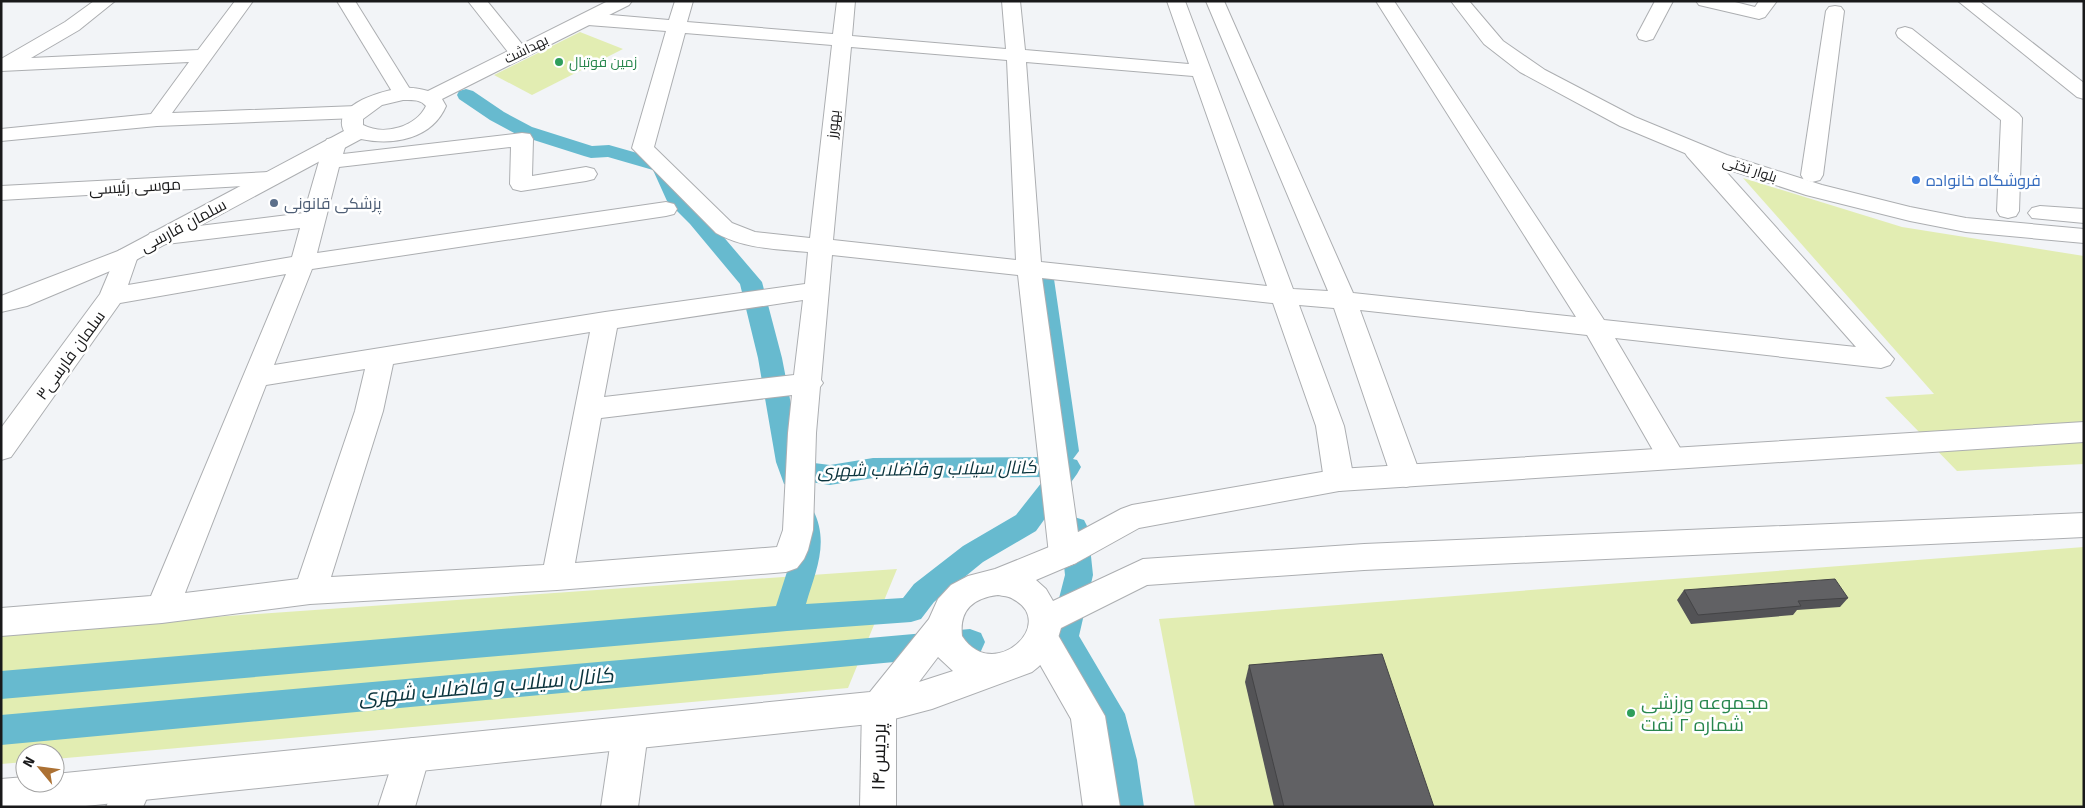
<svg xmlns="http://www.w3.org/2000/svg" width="2085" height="808" font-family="'Fira Sans',Cairo,sans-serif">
  <rect width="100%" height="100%" fill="#f2f4f7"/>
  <g fill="#e2edb2">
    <polygon points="580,32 623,49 532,95 494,75"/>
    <polygon points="1743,178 1902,227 2084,256 2084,464 1957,471 1885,397 1934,394"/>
    <polygon points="2084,547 2084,807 1195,807 1159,619"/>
    <polygon points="897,569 848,688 55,759 55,753 25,753 25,762 1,764 1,632"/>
  </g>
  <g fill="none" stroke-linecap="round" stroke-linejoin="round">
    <g fill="#67bacf" fill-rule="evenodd">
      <path d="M466,89L473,91L504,112L532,127L592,146L609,145L669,162L683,195L704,214L762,282L782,358L801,456L814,463L830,465L873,458L1056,457L1053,451L1032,279L1035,274L1043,272L1051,274L1054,279L1079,451L1073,459L1077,460L1081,467L1077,474L1036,531L983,562L934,602L921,619L911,622L787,631L1,699V671L776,606L794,550L789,518L793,510L803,507L813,510C830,543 815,572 806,604L903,598L914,584L963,546L1016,515L1046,477L873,478L830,485L804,481L802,484L793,487L784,484L776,462L758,358L740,284L690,224L667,201L653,170L608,157L591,158L584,156L518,135L490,120L459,99L457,95L459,91Z"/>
      <polygon points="1074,517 1084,520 1088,528 1093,575 1079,636 1125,714 1137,760 1144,807 1110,807 1105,760 1094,718 1049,637 1065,575 1060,528 1064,520"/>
      <polygon points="970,629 981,633 985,642 981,651 970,655 1,745 1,715"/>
    </g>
    <g stroke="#acaeb1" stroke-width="2">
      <g id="street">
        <polygon points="94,1 115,1 79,30 31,58 198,50 235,1 253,1 172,113 357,106 364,108 367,112 364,116 357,118 157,126 1,141 1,129 151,114 189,62 1,71 1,59 65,22"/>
        <polygon points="337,1 355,1 413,94 410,98 403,100 396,98"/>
        <polygon points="468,1 487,1 526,49 529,53 526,57 519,59 512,57"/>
        <path d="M675,1H693L687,22L833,34L837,1H855L852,36L1006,49L1002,1H1020L1025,50L1189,64L1167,1H1185L1293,289L1328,291L1206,1H1224L1353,293L1576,317L1376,1H1394L1604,320L1856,347L1687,156L1684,151L1687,146L1695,145L1703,146L1894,359L1890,365L1881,368L1615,338L1686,458L1682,466L1672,469L1662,466L1587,335L1360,310L1421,476L1416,484L1406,487L1396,484L1391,476L1334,308L1299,305L1344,426L1354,480L1349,488L1339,491L1329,488L1324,480L1316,426L1273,303L1042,278L1081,554L1076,563L1065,567L1054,563L1049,554L1018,275L832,255L821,380L823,383L820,387L816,433L813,530L808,550L804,559L797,568L786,572L557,590L310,604L162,623L1,636V608L151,596L286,274L120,303L11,457L1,460V428L100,294L118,251L126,248L134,251L138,256L128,285L292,257L300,228L158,245L150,243L146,238L150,233L158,231L304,213L324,144L327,139L335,138L343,139L346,144L343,154L522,133L530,134L533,139L532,176L586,167L594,169L597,174L594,179L586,181L521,191L513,189L510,184L511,147L339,167L317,253L666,202L674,204L677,209L674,214L666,216L312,269L274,365L605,312L805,284L808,252C777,249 744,249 716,233L632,148L666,31L588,25L581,23L579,19L581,15L588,13L669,20ZM685,33L832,45L810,238L755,232L732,223L654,147ZM851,47L1007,60L1016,260L833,240ZM1026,62L1193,76L1267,286L1041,262ZM803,300L794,375L604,397L617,328ZM590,332L544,565L331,577L383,411L393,364ZM365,369L355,411L298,579L185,593L266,385ZM792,395L788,433L783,530L777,547L575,563L601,418Z"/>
        <polygon points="1655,1 1673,1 1653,39 1646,41 1639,39 1637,35"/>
        <polygon points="1696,1 1731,1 1755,7 1759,1 1777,1 1765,17 1759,19 1699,5"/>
        <polygon points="1835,6 1841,7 1844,11 1823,175 1820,180 1812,182 1804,180 1801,175 1826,11 1829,7"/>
        <polygon points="1905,27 1912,29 2019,114 2022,118 2019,211 2016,216 2008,218 2000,216 1997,211 2001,120 1898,37 1896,33 1898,29"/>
        <polygon points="269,172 277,174 280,179 277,184 1,200 1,186"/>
        <polygon points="1043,626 1055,630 1105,716 1120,807 1083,807 1071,719 1026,640 1031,630"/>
        <polygon points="879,691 891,696 896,707 896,807 860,807 862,707 867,696"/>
        <polygon points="630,717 642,722 648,733 638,807 601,807 612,733 618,722"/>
        <polygon points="412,738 425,743 430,755 415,807 378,807 399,743"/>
        <polygon points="135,767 148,772 153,784 143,807 106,807 122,772"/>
      </g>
    </g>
    <g stroke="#acaeb1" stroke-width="2">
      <g id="secondary">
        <path d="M608,1H632L629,5L442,99L446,106C432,139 393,146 361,139L134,261L27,306L1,312V296L118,251L344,131C330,104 387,89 404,88C412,87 420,89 428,91ZM403,100C412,100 420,99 426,106C416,127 384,136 363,125V119L382,105Z"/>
        <polygon points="1451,1 1469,1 1503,41 1545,70 1635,117 1727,155 1822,185 1910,207 1966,218 2084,229 2084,243 1966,232 1910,221 1806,195 1711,164 1620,126 1520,72 1484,44"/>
        <polygon points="1958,1 1979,1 2084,83 2084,99 2077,97"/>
        <polygon points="2040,206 2084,209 2084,223 2032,218 2028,213 2032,208"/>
        <path d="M2084,422V442L1339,491L1139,528L1076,563L1036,580L1046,589L1053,601L1143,559L1364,544L2084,513V537L1364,570L1147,585L1061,628C1056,647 1048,660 1032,672L932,709L879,723L76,807H1V779L25,777V783H55V774L870,692L929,619L938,599L951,585L968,576L995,569L1054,545L1121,509L1132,505L1339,469ZM998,595C1003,596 1009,596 1013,599C1059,623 993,684 962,636C959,609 974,598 998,595ZM938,657L953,671L919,682Z"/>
      </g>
    </g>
    <use href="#street" fill="#fff" fill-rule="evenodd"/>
    <use href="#secondary" fill="#fff" fill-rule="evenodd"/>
  </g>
  <g fill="#535356">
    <polygon points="1684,590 1848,598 1840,607 1797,610 1793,615 1691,624 1677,600"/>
    <polygon points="1249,665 1434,807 1274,807 1245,682"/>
  </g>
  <g fill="#616164" stroke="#444446">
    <polygon points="1835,579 1848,598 1798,601 1801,606 1698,615 1684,590"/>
    <polygon points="1382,654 1434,807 1284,807 1249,665"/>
  </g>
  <g fill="#2e9e5b" stroke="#fff" stroke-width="2">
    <circle cx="559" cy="62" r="5"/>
    <circle cx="1631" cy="713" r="5"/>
  </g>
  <circle fill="#3f7fe0" stroke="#fff" stroke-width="2" cx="1916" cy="180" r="5"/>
  <circle fill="#5c6f8a" stroke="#fff" stroke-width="2" cx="274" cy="203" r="5"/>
  <g text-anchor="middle" stroke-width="5" stroke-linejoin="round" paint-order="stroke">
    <g font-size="14" fill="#19191a" stroke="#fff">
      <text transform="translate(526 49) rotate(-26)" y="5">بهداشت</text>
      <text transform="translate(833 124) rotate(-84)" y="5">بهورز</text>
      <text transform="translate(1750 169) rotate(18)" y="5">بلوار تختی</text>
    </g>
    <g font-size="14" fill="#27864d" stroke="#fff" text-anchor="start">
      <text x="569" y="67">زمین فوتبال</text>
    </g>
    <g font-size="16" fill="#366cbe" stroke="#fff" text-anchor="start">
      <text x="1926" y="186">فروشگاه خانواده</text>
    </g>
    <g font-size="16" fill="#19191a" stroke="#fff">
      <text transform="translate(135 186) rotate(-3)" y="6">موسی رئیسی</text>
      <text transform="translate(183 225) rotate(-28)" y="6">سلمان فارسی</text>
      <text transform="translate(70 355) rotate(-54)" y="6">سلمان فارسی۳</text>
    </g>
    <g font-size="16" fill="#4e5e75" stroke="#fff" text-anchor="start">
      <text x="284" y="209">پزشکی قانونی</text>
    </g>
    <g font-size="18" font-style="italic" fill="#0a333c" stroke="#fff">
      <text transform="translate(927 469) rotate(-1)" y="6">کانال سیلاب و فاضلاب شهری</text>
    </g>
    <g font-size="19" fill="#27864d" stroke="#fff" text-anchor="start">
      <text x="1641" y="709">مجموعه ورزشی<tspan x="1641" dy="22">شماره ۲ نفت</tspan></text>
    </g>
    <g font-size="19" fill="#19191a" stroke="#fff">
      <text transform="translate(878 757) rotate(-89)" y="7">پردیس۱۴</text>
    </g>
    <g font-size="21" font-style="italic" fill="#0a333c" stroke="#fff">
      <text transform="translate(486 686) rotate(-5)" y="7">کانال سیلاب و فاضلاب شهری</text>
    </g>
  </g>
  <rect width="2085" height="808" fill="none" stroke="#19191a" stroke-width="5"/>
  <g transform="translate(40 768) rotate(299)"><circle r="24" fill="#ffffff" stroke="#a3a3a3"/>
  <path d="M0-4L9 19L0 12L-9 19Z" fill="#ac7133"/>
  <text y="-8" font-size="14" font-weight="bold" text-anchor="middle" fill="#19191a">N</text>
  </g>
</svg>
